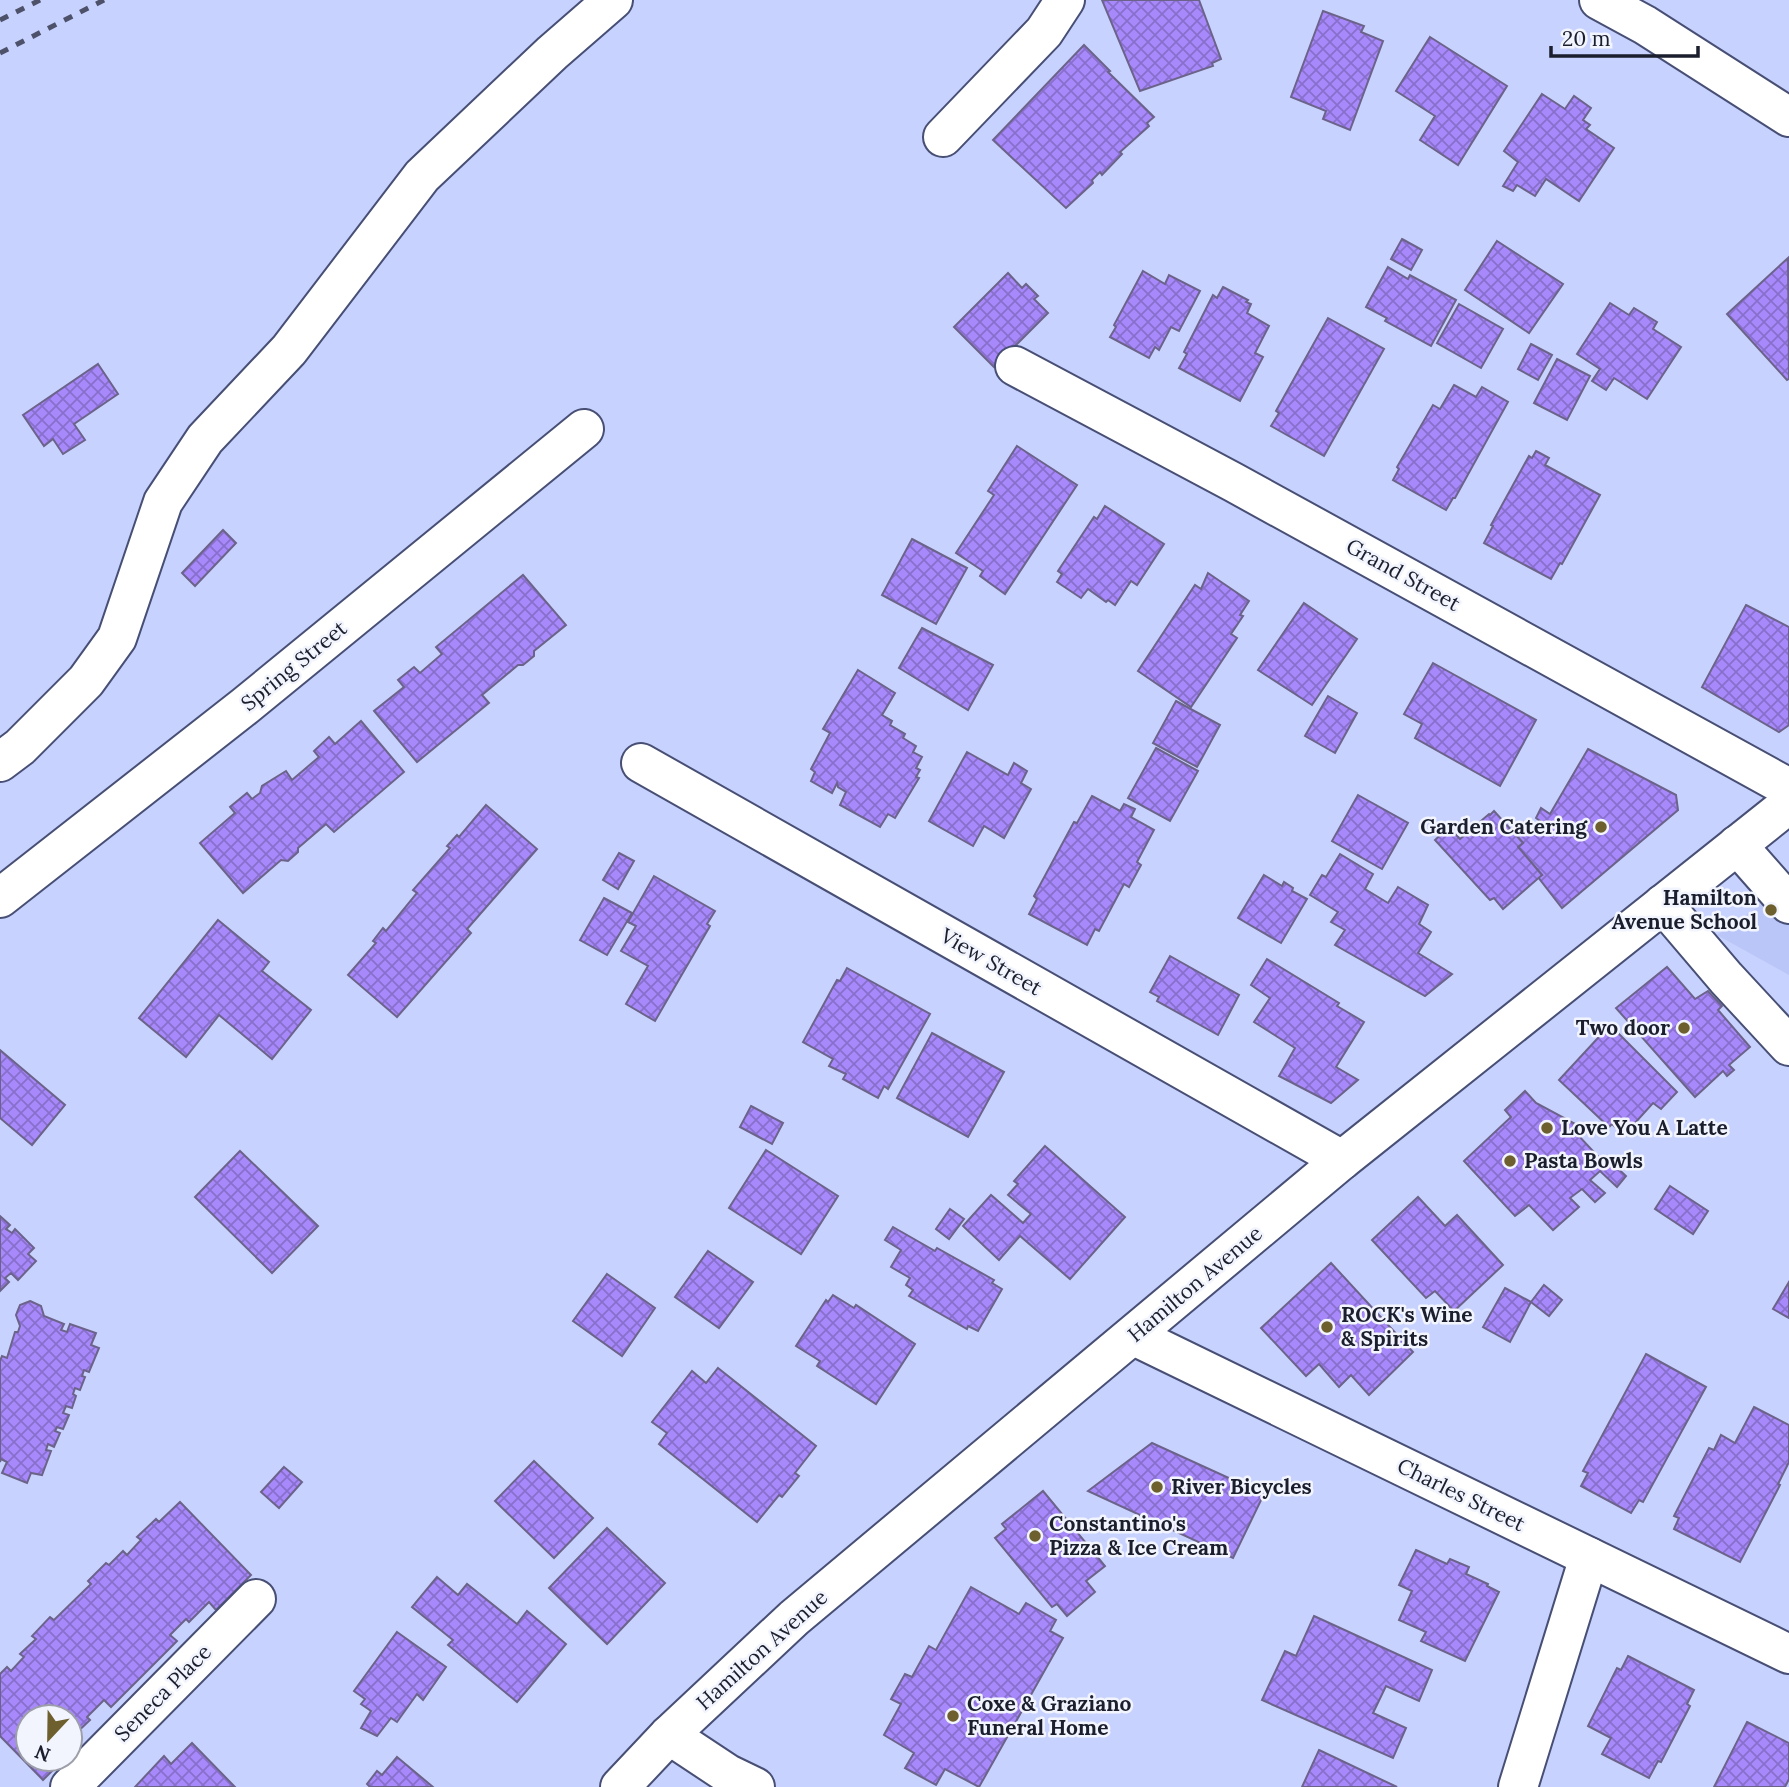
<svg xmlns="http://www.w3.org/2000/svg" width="1789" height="1787" font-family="Lora,serif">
  <defs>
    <pattern id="building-cross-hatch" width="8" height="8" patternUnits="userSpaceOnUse" patternTransform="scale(1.75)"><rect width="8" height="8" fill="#a889fb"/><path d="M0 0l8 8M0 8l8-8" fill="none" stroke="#886fcc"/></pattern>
  </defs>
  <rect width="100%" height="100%" fill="#c8d2fe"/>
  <polygon fill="#bbc6f8" points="1789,885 1789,975 1717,935"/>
  <g fill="url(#building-cross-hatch)" stroke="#6c638a" stroke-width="2">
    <polygon points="1102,0 1199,0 1221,59 1212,63 1213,66 1140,91"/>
    <polygon points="1323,11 1364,26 1361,32 1383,41 1350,130 1323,119 1326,111 1291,97"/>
    <polygon points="1430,37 1507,86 1458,165 1420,140 1435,116 1396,91"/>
    <polygon points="1084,45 1110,71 1108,72 1154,117 1147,123 1149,126 1120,152 1122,154 1102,175 1100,172 1092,180 1093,183 1066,208 993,140"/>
    <polygon points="1542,94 1565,109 1574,96 1591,108 1583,120 1590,125 1586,129 1614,148 1579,201 1546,179 1535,196 1517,185 1513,191 1503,186 1518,162 1504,151"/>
    <polygon points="1402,239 1422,250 1411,270 1391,259"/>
    <polygon points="1497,241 1563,284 1529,333 1465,290"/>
    <polygon points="1788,258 1789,379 1787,380 1727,314"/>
    <polygon points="1388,267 1408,279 1410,275 1456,300 1431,346 1385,321 1387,318 1366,307"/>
    <polygon points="1143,271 1165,284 1169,275 1200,291 1179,331 1171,327 1159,350 1155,347 1149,358 1110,337 1116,327 1114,325"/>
    <polygon points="1008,273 1022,288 1026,284 1038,296 1034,299 1048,313 994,367 954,327"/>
    <polygon points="1223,287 1248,300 1246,302 1251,304 1247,313 1269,326 1255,353 1263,357 1240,401 1179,368 1187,354 1184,352 1213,295 1217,298"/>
    <polygon points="1610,303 1629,315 1634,308 1657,322 1653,329 1681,347 1647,399 1614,378 1606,390 1592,381 1600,369 1577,354"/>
    <polygon points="1459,304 1503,329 1481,368 1437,343"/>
    <polygon points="1328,318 1384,349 1324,456 1271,426 1279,413 1276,411"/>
    <polygon points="1531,344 1552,355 1538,380 1518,369"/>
    <polygon points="1557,359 1590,376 1567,420 1534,403"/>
    <polygon points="98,364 118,394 74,424 85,440 63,454 53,439 44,446 23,415"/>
    <polygon points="1454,385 1476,397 1482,387 1508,402 1455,498 1453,498 1446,510 1393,480 1399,469 1397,467 1433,405 1440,409"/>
    <polygon points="1017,446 1077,485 1005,594 980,576 983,571 956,553 994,495 988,491"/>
    <polygon points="1536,451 1549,458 1545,465 1600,495 1562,564 1560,563 1551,579 1484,543 1493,526 1491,525 1529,456 1532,458"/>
    <polygon points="1105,506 1164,544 1137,585 1131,581 1115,605 1108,600 1106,602 1088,589 1081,598 1057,582 1062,574 1058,571 1094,517 1097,519"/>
    <polygon points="223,530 236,543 195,586 182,573"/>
    <polygon points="912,539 967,568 936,624 882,595"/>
    <polygon points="1208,573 1249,601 1240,615 1243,616 1231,634 1237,638 1191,707 1138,671 1195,585 1201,589"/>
    <polygon points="523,575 566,625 534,651 534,656 523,665 518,665 482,695 489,703 417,762 374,711 404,687 398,680 414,667 420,673 442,654 436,647"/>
    <polygon points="1304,603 1357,639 1312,705 1258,670"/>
    <polygon points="1746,605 1789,627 1789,725 1779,732 1702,687"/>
    <polygon points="922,628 993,665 968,710 899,668"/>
    <polygon points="1433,663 1536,720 1500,786 1415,738 1422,724 1404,714"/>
    <polygon points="858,670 895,693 882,715 892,721 890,725 905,734 903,738 916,746 913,752 922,757 916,768 920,770 916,777 919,778 895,818 888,814 880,827 840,805 846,792 838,787 837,783 832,793 811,781 815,772 811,769 830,733 823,729"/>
    <polygon points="1328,696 1357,713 1335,753 1305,736"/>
    <polygon points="1176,701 1220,725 1197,767 1153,743"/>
    <polygon points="361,721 404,772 334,832 326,824 298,848 298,852 288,861 281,860 243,893 200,843 235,813 230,807 247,793 252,799 260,793 262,786 286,771 292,780 319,757 314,751 329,737 335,744"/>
    <polygon points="1156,748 1198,771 1170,821 1128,798"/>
    <polygon points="1588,749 1676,795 1678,810 1562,908 1538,877 1542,875 1518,847 1523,843 1513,832 1524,822 1541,830 1544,824 1536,818 1541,808 1550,814"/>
    <polygon points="967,752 1008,775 1014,763 1027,771 1021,783 1031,789 1004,838 984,826 973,846 929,821"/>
    <polygon points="1358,795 1408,823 1382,869 1332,841"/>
    <polygon points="1092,796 1120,811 1124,804 1135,809 1131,817 1154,830 1137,862 1141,865 1129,887 1124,884 1099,931 1095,929 1087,945 1029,914 1037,899 1034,896 1074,822 1077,823"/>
    <polygon points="486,805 537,849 467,929 471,933 397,1017 348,975 376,943 373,941 383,928 386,931 417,893 413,890 450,848 447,846 457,835 459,837"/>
    <polygon points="1494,811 1523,843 1518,847 1542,875 1503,909 1494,898 1490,900 1435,840 1449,827 1460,839 1489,814 1490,815"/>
    <polygon points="619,853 634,861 618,889 603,880"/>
    <polygon points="1340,854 1373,874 1365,889 1388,903 1398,887 1428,905 1419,924 1431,932 1418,953 1452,974 1425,996 1335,945 1345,930 1331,922 1338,912 1310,895 1322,875 1326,877"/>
    <polygon points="1264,875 1282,886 1284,882 1293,888 1292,891 1307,899 1281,943 1238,918"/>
    <polygon points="654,876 715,911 707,924 710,926 655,1021 626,1004 648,966 621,951 636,926 628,922"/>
    <polygon points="604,898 632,913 607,955 580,940"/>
    <polygon points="218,920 269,962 262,971 311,1010 272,1059 219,1015 186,1057 139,1018"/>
    <polygon points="1170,956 1239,995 1218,1035 1157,1001 1159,997 1150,992"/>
    <polygon points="1267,959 1339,1003 1337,1006 1364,1022 1336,1067 1358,1080 1331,1103 1279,1076 1295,1048 1254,1022 1270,998 1251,985"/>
    <polygon points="1667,967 1695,999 1708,991 1722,1006 1718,1010 1750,1047 1729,1065 1734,1070 1727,1076 1723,1071 1695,1097 1616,1008"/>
    <polygon points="847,968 930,1014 888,1089 884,1086 878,1098 843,1079 846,1074 829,1066 833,1059 803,1042 837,980 840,981"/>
    <polygon points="1610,1025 1677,1092 1661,1109 1653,1103 1624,1135 1612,1124 1609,1127 1559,1080"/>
    <polygon points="932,1033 1004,1072 968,1137 897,1098"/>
    <polygon points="0,1050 65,1105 32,1145 0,1118"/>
    <polygon points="1525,1091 1536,1103 1581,1127 1576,1133 1606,1165 1610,1161 1626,1176 1617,1187 1600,1171 1590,1180 1605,1193 1595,1202 1582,1189 1570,1198 1579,1207 1553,1230 1529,1205 1515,1216 1464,1161 1511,1117 1505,1110"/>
    <polygon points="751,1106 783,1123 772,1144 740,1127"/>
    <polygon points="1045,1146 1125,1217 1070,1279 1020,1236 999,1260 963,1226 991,1195 1023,1223 1031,1214 1008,1195 1018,1184 1014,1181"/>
    <polygon points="766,1150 838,1196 801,1254 729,1208"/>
    <polygon points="240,1151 318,1226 272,1273 195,1197"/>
    <polygon points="1670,1186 1708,1211 1693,1234 1655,1209"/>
    <polygon points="1418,1197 1445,1226 1457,1215 1503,1265 1454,1311 1435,1291 1426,1298 1372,1240"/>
    <polygon points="950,1209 964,1219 949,1239 936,1229"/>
    <polygon points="0,1216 10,1225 6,1229 12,1233 15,1229 34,1248 28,1254 36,1261 18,1280 11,1273 5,1278 9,1282 0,1291"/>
    <polygon points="893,1227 935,1251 937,1248 994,1280 992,1283 1002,1289 978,1331 968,1326 967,1329 909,1296 913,1290 906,1285 910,1278 891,1267 901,1250 885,1240"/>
    <polygon points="708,1251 753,1282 719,1328 675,1297"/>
    <polygon points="1331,1263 1413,1352 1369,1395 1351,1375 1339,1387 1319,1364 1306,1376 1261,1328"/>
    <polygon points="607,1274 655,1308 622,1356 573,1321"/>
    <polygon points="1789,1282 1789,1318 1773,1309"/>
    <polygon points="1544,1285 1562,1300 1549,1316 1531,1302"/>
    <polygon points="1505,1288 1531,1302 1510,1342 1483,1327"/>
    <polygon points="833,1295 854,1308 856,1305 915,1344 876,1404 817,1366 820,1361 796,1346 826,1300 828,1302"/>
    <polygon points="30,1301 41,1306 44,1316 64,1324 61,1330 67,1332 70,1324 96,1333 91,1345 99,1348 89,1372 84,1370 82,1376 85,1377 80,1390 75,1388 73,1394 76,1396 72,1408 66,1406 63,1413 69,1415 63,1429 57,1427 55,1431 60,1433 54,1447 48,1444 46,1450 51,1451 42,1475 31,1473 27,1483 2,1473 7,1462 1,1459 0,1462 0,1361 2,1356 7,1358 15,1332 18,1332 20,1326 16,1315 20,1305"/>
    <polygon points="1646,1354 1706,1387 1643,1502 1639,1500 1631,1513 1581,1486 1588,1473 1583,1471"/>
    <polygon points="718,1368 816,1446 795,1473 799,1476 782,1497 779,1495 757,1522 659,1444 667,1433 652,1422 692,1371 706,1383"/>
    <polygon points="1754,1407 1789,1425 1789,1462 1778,1484 1780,1485 1740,1562 1674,1529 1679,1518 1674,1516 1709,1448 1714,1450 1721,1435 1735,1443"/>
    <polygon points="1152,1443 1264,1494 1233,1558 1088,1491"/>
    <polygon points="534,1461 593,1518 554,1558 495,1501"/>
    <polygon points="284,1467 302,1482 279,1508 261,1492"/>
    <polygon points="1043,1491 1105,1566 1086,1581 1095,1592 1067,1616 1057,1604 1052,1607 995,1538 1006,1529 1002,1524"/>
    <polygon points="180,1502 251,1575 216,1610 209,1602 189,1622 186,1619 170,1635 177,1641 111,1707 104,1700 87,1717 90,1720 70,1739 77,1746 70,1754 70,1717 28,1717 28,1759 64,1759 43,1780 0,1736 0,1674 7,1667 11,1671 24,1657 20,1654 36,1639 32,1636 50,1617 54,1620 91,1584 88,1581 106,1563 109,1565 123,1551 127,1555 141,1540 137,1537 156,1519 159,1522"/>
    <polygon points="607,1528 665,1583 607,1644 549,1588"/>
    <polygon points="1416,1550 1447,1564 1450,1559 1469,1567 1466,1574 1488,1584 1487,1586 1499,1592 1465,1661 1421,1641 1426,1632 1399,1620 1412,1591 1399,1585"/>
    <polygon points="437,1577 458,1595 467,1584 517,1624 527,1611 566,1644 517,1702 448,1645 453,1640 412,1607"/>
    <polygon points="971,1587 1019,1614 1026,1603 1056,1620 1050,1631 1063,1638 979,1787 945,1769 936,1785 905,1768 914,1753 884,1735 901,1704 891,1699 905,1674 912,1677 929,1646 936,1650"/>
    <polygon points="1314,1616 1432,1670 1419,1701 1386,1686 1373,1713 1406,1728 1393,1758 1262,1700 1285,1651 1296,1656"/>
    <polygon points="397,1632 446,1667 423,1700 417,1694 397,1722 391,1718 377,1736 361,1728 371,1711 361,1704 365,1699 354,1691"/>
    <polygon points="1628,1656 1694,1690 1687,1704 1690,1706 1661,1762 1658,1761 1649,1778 1602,1754 1611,1738 1588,1726 1617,1668 1621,1670"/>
    <polygon points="1747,1722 1789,1743 1789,1779 1785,1787 1714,1787"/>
    <polygon points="192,1743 235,1787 135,1787 164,1756 171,1764"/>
    <polygon points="1319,1750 1397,1787 1302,1787"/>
    <polygon points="397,1757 433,1787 370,1787 367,1784 377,1771 382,1775"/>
  </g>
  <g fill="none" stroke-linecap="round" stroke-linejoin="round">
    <g stroke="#474f74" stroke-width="42">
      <g id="minor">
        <polyline points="1599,0 1645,25 1789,117"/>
        <polyline points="943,137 1044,32 1065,0"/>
        <polyline points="1015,366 1233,482 1789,788"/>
        <polyline points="0,762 20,747 86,681 117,638 163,502 205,439 289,350 422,176 552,53 613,0"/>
        <polyline points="641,763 1342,1160"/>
        <polyline points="1737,845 1789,904"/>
        <polyline points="0,898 245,706 584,429"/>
        <polyline points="1663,904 1726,978 1789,1046"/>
        <polyline points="1134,1336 1789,1654"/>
        <polyline points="669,1735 728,1774 755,1787"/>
        <polyline points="70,1787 256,1599"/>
        <polyline points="1518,1787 1589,1557"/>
      </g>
    </g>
    <g stroke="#474f74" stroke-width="42">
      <polyline id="major" points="620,1787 669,1735 794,1618 1342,1160 1789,804"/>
    </g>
    <use href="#minor" stroke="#fff" stroke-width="38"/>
    <use href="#major" stroke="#fff" stroke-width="38"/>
    <g stroke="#4d526a" stroke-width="5" stroke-dasharray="9 9" stroke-linecap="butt">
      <polyline points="0,20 40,0"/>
      <polyline points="0,53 104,0"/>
    </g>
  </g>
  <g fill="#6e602e" stroke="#f3f5fe" stroke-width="2.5">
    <circle cx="1601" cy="827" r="7"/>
    <circle cx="1771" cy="910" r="7"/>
    <circle cx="1684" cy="1028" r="7"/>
    <circle cx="1547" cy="1128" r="7"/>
    <circle cx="1510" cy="1161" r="7"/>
    <circle cx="1327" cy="1327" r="7"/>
    <circle cx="1157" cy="1487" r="7"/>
    <circle cx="1035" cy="1536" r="7"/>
    <circle cx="953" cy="1716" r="7"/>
  </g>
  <g text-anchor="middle" stroke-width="5" stroke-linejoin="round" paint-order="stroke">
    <g font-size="21" fill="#1a1e2d" stroke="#f3f5fe">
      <text transform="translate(1403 575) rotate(29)" y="7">Grand Street</text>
      <text transform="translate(294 666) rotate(-39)" y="7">Spring Street</text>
      <text transform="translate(991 962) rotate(30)" y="7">View Street</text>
      <text transform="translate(1195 1284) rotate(-40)" y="7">Hamilton Avenue</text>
      <text transform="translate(1461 1495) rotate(26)" y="7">Charles Street</text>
      <text transform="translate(762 1650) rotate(-42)" y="7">Hamilton Avenue</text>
      <text transform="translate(163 1693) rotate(-45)" y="7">Seneca Place</text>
    </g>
    <g font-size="21" font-weight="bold" fill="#1a1e2d" stroke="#f3f5fe" text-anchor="start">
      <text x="1587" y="834" text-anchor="end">Garden Catering</text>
      <text x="1757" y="905" text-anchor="end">Hamilton<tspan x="1757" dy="24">Avenue School</tspan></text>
      <text x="1670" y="1035" text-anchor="end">Two door</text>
      <text x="1561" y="1135">Love You A Latte</text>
      <text x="1524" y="1168">Pasta Bowls</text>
      <text x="1341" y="1322">ROCK's Wine<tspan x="1341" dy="24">&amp; Spirits</tspan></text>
      <text x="1171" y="1494">River Bicycles</text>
      <text x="1049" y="1531">Constantino's<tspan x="1049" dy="24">Pizza &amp; Ice Cream</tspan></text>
      <text x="967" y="1711">Coxe &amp; Graziano<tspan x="967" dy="24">Funeral Home</tspan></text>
    </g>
  </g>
  <g transform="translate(49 1738) rotate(202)"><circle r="33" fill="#f3f5fe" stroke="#9c9faa" stroke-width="2"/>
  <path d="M0-5L12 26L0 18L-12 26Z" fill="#6e602e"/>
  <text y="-10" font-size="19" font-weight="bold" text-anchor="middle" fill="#1a1e2d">N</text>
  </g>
  <path d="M1551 46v10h147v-10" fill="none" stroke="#1a1e2d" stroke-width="3.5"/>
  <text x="1562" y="46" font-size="21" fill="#1a1e2d" stroke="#f3f5fe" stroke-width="5" paint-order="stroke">20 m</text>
</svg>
